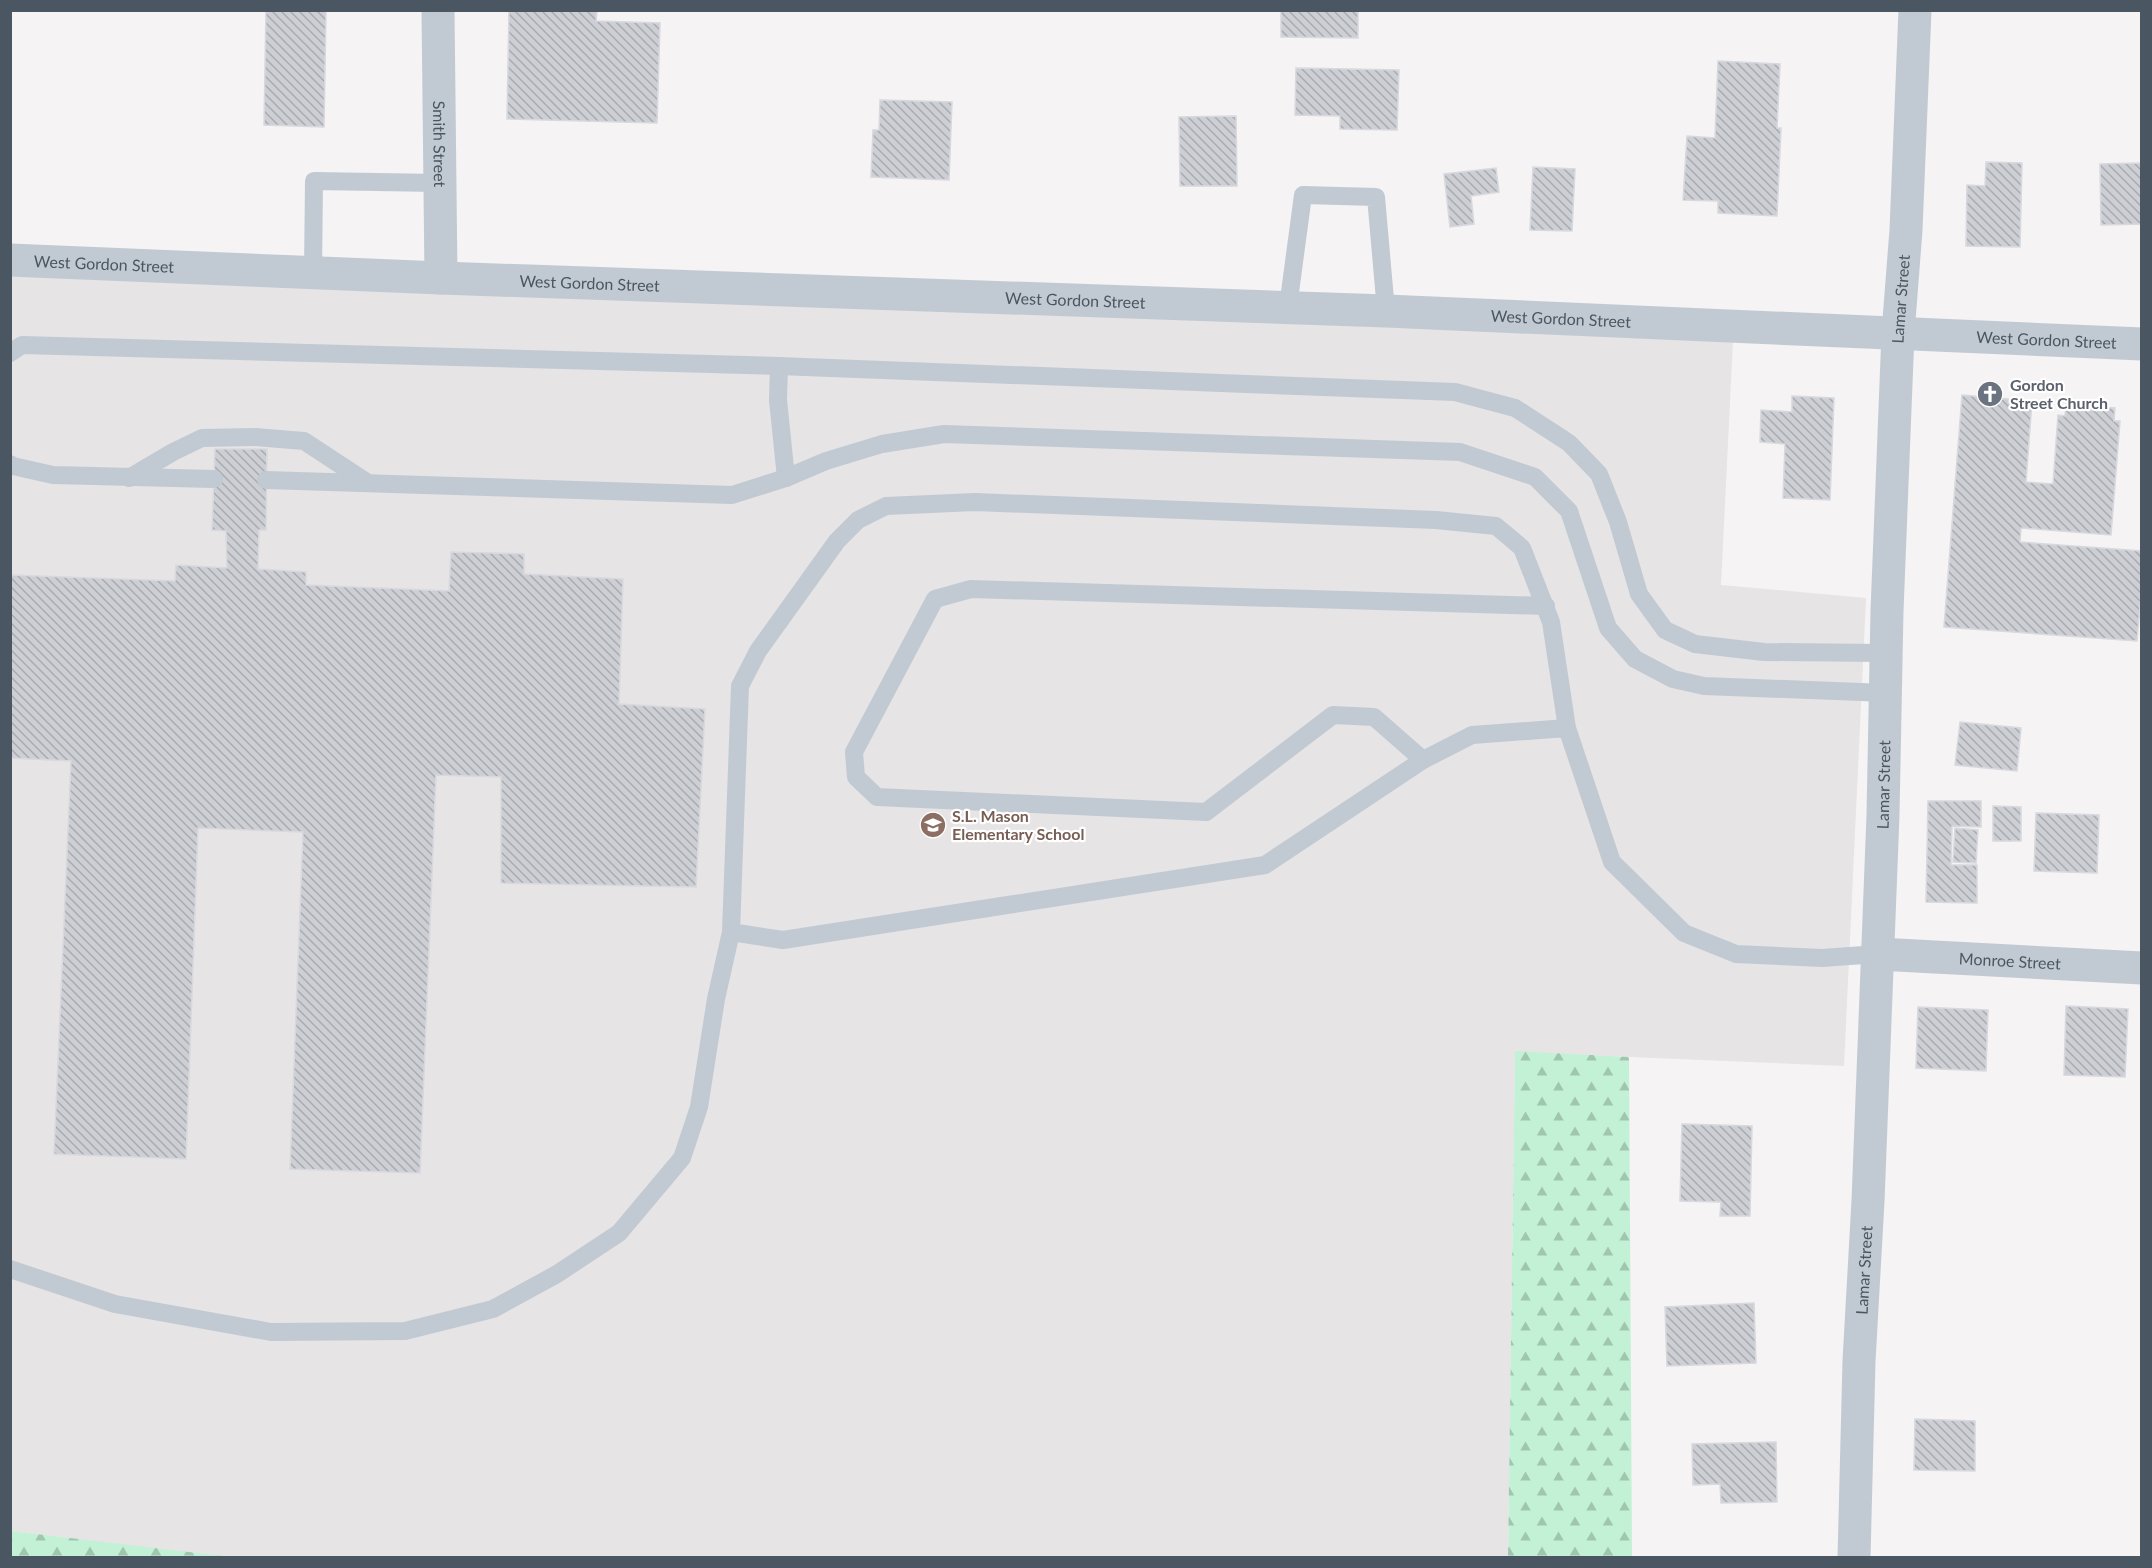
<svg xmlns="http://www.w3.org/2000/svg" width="2152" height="1568" font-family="Lato,sans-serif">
  <defs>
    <pattern id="forest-firs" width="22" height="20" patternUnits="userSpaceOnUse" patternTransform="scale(1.5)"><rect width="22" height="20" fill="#c3f1d5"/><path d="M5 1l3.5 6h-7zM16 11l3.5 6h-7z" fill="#a0c6b0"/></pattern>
    <pattern id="building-back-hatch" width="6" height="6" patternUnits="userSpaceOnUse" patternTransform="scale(1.5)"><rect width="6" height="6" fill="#cdcfd5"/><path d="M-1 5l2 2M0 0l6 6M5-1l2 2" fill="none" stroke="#a8abb0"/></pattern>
  </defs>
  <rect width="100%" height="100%" fill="#f5f3f3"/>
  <polygon fill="#e6e4e5" points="11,276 1733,340 1721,585 1866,598 1844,1066 1515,1052 1508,1557 231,1558 11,1531"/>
  <g fill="url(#forest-firs)">
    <polygon points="1515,1051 1629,1057 1632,1557 1508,1557"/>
    <polygon points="11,1531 231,1557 11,1557"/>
  </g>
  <g fill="url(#building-back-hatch)" stroke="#d7d9de" stroke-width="1.5">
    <polygon points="266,10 326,10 324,127 264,125"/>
    <polygon points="509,10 597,10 596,21 660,23 657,123 507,119"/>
    <polygon points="1281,10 1358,10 1358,38 1281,37"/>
    <polygon points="1718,61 1780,64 1777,128 1781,128 1777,216 1718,213 1718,201 1683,200 1687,136 1715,138"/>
    <polygon points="1296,68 1399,70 1397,130 1340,129 1340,116 1295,115"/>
    <polygon points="880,100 952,102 949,180 871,177 873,130 879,130"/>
    <polygon points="1236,116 1237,186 1180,186 1179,117"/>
    <polygon points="1986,162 2022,163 2020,247 1966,246 1967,185 1985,186"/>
    <polygon points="2142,163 2142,224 2101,225 2100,164"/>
    <polygon points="1533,167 1575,169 1572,231 1530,230"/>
    <polygon points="1496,168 1499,192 1471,196 1474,224 1450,227 1444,174"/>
    <polygon points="1962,395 2032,401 2026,482 2053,484 2058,415 2065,416 2066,404 2115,408 2114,421 2120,421 2111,535 2021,528 2020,542 2142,551 2142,583 2137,641 1944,627"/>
    <polygon points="1792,396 1834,398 1830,500 1783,498 1785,444 1760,442 1761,410 1792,412"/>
    <polygon points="215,449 267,449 266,530 259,530 258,569 306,572 306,585 449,591 451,552 524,554 524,574 623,579 619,704 705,709 696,887 501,883 501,777 436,775 420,1173 290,1169 303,832 198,828 186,1159 54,1154 71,761 10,758 10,575 175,581 176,565 227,568 226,531 212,530"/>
    <polygon points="1960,722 2021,728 2017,771 1955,765"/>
    <polygon points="1928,801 1981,801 1981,827 1952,826 1951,865 1977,865 1977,903 1926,902"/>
    <polygon points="1993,806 2021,807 2021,841 1993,841"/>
    <polygon points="2036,813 2099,815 2097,873 2034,871"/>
    <polygon points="1955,828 1978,830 1976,863 1953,862"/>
    <polygon points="2066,1006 2128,1009 2125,1077 2064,1075"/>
    <polygon points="1918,1007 1988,1010 1986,1071 1916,1068"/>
    <polygon points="1682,1124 1752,1126 1750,1216 1720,1216 1721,1202 1680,1201"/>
    <polygon points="1754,1303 1756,1363 1667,1366 1665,1307"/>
    <polygon points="1915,1419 1975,1421 1975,1471 1914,1470"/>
    <polygon points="1776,1442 1777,1502 1721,1503 1720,1484 1693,1485 1692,1444"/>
  </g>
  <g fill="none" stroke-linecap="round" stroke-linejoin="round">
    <g stroke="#c1cad2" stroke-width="18">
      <polyline points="313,272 314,181 439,183"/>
      <polyline points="1288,307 1303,195 1376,197 1386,311"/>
      <polyline points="10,353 22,345 779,366 1455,392 1515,408 1569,443 1599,474 1618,522 1639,594 1665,630 1695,644 1764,652 1886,653"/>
      <polyline points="779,366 778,400 786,478"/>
      <polyline points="10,464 13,466 53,475 214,479"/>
      <polyline points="129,478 173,452 202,438 255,437 304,441 368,483"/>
      <polyline points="266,480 732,495 786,478 826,461 882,444 944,434 1460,452 1535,477 1569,511 1608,628 1635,659 1673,679 1704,686 1886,693"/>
      <polyline points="1567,728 1472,735 1423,760 1265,865 783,940 731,932 740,686 758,651 837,541 858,520 886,506 975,502 1436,520 1496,526 1522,548 1551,622 1567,728 1612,862 1684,933 1736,954 1822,958 1878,954"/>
      <polyline points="1423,760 1374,717 1333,715 1206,812 877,797 856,777 854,752 935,599 971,589 1546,606"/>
      <polyline points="10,1269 115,1304 271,1332 405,1331 493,1309 557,1274 619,1233 682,1158 699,1107 716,999 731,932"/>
    </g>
    <g stroke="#c1cad2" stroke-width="33">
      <path id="s1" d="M438,10L441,278"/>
      <path id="s2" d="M1878,954L2142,968"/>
      <path id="s3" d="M1854,1558L1859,1361L1868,1201L1883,815L1887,611L1898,333L1906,230L1915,10"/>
    </g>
    <path stroke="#c1cad2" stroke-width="33" id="s4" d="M10,260L441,278L1386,311L2142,344"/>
  </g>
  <defs>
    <g id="church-disc" transform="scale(1.35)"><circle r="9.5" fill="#6b7280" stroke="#fff"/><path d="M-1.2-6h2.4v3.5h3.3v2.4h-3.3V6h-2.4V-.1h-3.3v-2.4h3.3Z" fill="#fff"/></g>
    <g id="school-disc" transform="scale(1.35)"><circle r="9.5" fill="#8d6e63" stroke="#fff"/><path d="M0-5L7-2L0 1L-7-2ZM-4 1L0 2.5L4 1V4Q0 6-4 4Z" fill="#fff"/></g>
  </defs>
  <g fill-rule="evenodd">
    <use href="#church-disc" x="1990" y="394"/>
    <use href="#school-disc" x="933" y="825"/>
  </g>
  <g text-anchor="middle" stroke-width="4.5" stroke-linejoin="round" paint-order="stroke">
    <g font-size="16" fill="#4a5661" stroke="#fff">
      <text dy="6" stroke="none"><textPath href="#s1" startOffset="134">Smith Street</textPath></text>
      <text dy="6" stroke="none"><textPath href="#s4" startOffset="94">West Gordon Street</textPath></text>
      <text dy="6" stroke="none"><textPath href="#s4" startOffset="580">West Gordon Street</textPath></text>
      <text dy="6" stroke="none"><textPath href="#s3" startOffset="1260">Lamar Street</textPath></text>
      <text dy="6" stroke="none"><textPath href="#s4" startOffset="1066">West Gordon Street</textPath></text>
      <text dy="6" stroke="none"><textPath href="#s4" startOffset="1552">West Gordon Street</textPath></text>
      <text dy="6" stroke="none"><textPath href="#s4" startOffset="2038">West Gordon Street</textPath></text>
      <text dy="6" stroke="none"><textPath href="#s3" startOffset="774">Lamar Street</textPath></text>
      <text dy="6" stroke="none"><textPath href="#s2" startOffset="132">Monroe Street</textPath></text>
      <text dy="6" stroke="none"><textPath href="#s3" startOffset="288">Lamar Street</textPath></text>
    </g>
    <g font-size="16" font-weight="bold" fill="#5b616d" stroke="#fff" text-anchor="start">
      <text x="2010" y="391">Gordon<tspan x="2010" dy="18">Street Church</tspan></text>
    </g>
    <g font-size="16" font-weight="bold" fill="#785e54" stroke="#fff" text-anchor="start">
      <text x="952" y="822">S.L. Mason<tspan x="952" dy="18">Elementary School</tspan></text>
    </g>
  </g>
  <rect width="2152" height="1568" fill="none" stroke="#4a5661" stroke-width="24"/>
</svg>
